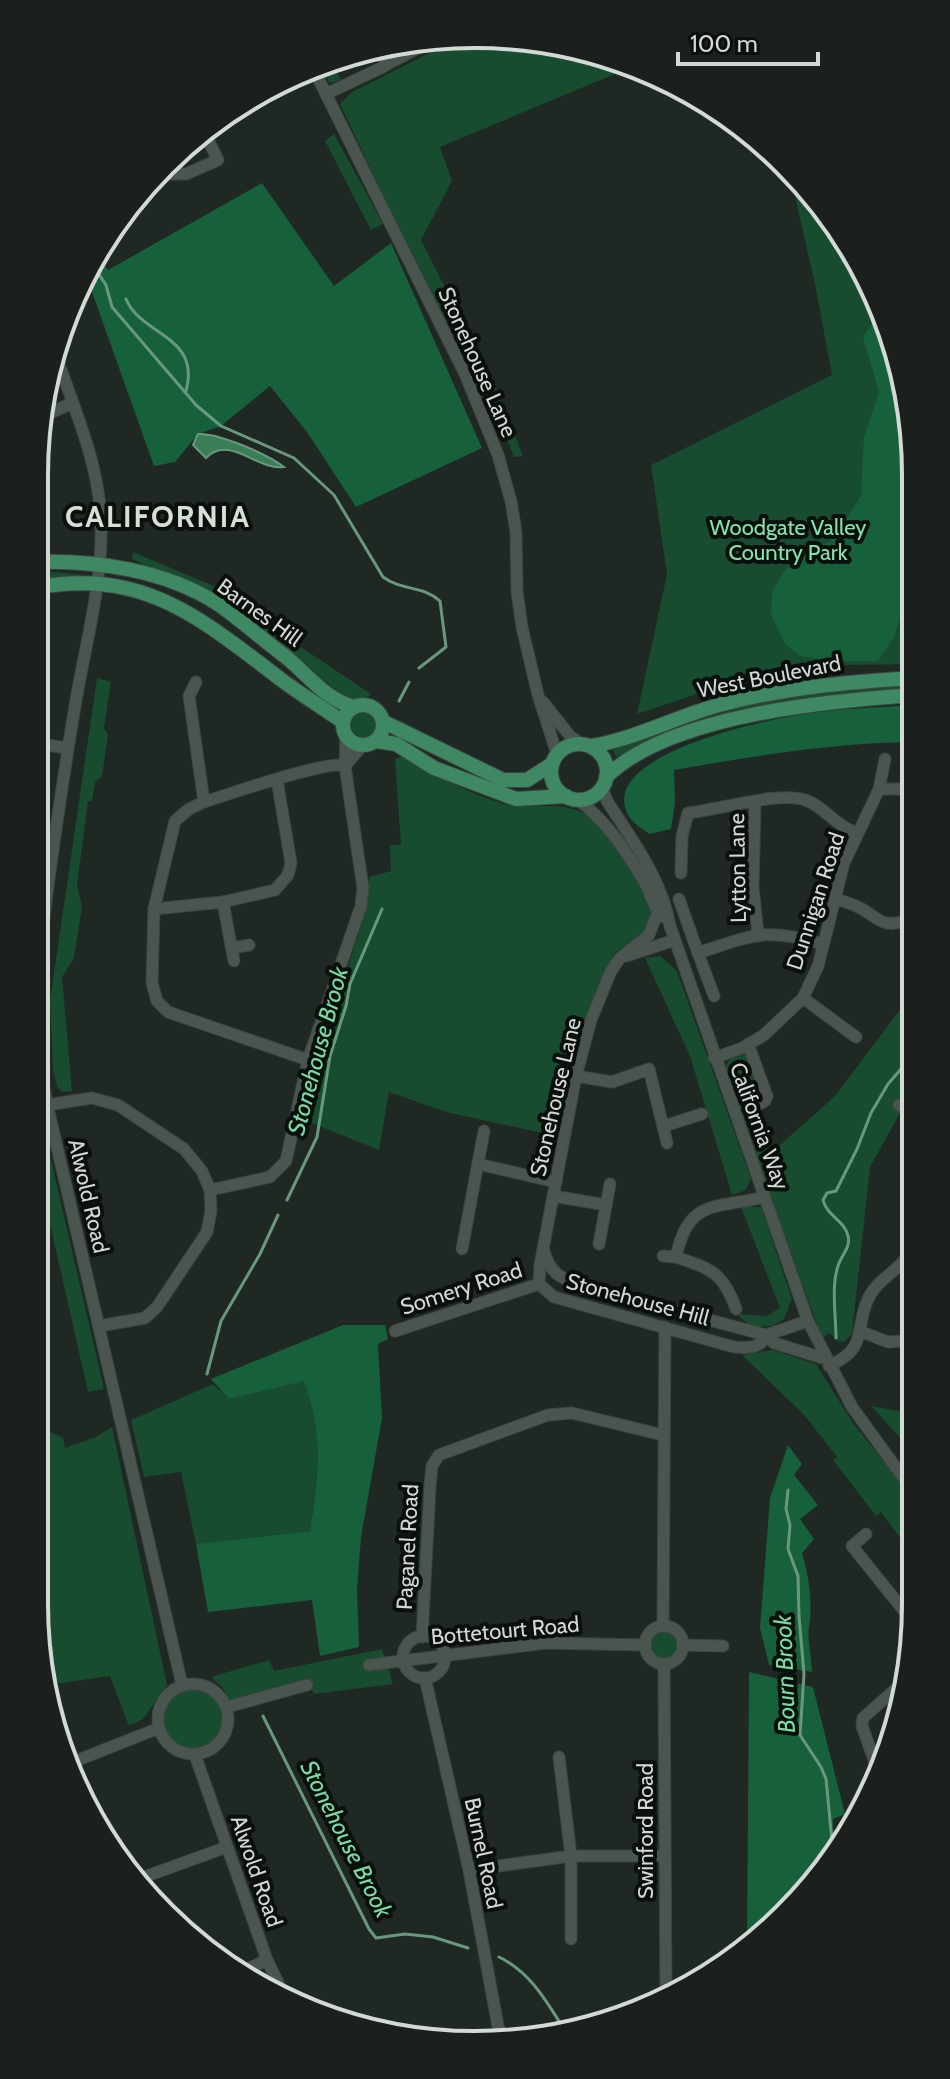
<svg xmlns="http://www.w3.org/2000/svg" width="950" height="2079" font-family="Cabin,sans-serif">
  <rect width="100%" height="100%" fill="#1f2822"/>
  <g fill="#174c30">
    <polygon points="475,34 634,66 440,147 452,181 421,240 496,388 523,456 514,457 500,422 479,397 340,104 352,92 463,36"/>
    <polygon points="332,63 341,80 330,83 319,65"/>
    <polygon points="334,134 383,224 371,230 325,141"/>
    <polygon points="789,170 825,206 882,306 912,417 913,664 781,666 637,714 667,574 651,465 832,375 815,284"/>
    <polygon points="133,552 230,593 277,631 371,694 366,698 347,699 229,604 132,559"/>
    <polygon points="34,570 85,575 34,584"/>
    <polygon points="97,678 111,682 104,728 108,734 102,776 95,782 92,801 88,801 77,885 82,907 74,958 62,977 72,1091 62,1092 57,1086 53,1069 50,1001"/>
    <path d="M913,683V691L826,698L643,745L616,757L613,750C681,725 748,701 820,690C851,685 882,685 913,683Z"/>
    <circle cx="365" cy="724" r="14"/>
    <path d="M404,756C436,775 468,794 505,804C526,809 551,803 573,809C608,818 639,878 653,908L645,933L614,954L586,1022L556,1136L446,1112L389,1092L379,1150L309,1122L310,1082L366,911L369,877L391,871L390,845H401L395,759Z"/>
    <polygon points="660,956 677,971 751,1179 746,1190 732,1195 690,1056 645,958"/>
    <polygon points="914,991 914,1088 870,1167 852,1334 844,1342 837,1341 830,1333 822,1338 724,1069 730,1059 746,1054 761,1097 753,1099 756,1113 771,1153 835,1096"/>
    <polygon points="34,1117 42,1121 104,1389 88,1392 34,1153"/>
    <polygon points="741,1207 761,1207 792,1299 784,1319 772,1326 752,1327 737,1314 766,1316 780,1308"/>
    <polygon points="773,1350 816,1364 853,1423 916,1502 916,1559 881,1512 876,1516 833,1460 837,1457 805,1416 742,1355"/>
    <polygon points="34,1368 49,1431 63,1438 65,1448 96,1437 112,1427 167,1685 143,1719 129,1726 110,1676 47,1685 34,1604"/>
    <path d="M304,1380C325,1438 317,1472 310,1531L196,1544L181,1472L144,1477L131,1420L213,1384L229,1399Z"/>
    <polygon points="871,1406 915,1414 916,1455"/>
    <circle cx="664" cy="1644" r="18"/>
    <polygon points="382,1649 393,1684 314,1694 310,1688 311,1681 305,1679 229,1700 222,1687 211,1677 269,1660 274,1671"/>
    <circle cx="192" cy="1719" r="32"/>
  </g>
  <g fill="#17603c">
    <polygon points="262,183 334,286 391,243 482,448 356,507 307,432 270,386 221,426 198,434 175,462 154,466 87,278 100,257 108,270"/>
    <polygon points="883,307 912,417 913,581 907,592 894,637 878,661 832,661 800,656 785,644 771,615 772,591 785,570 807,553 832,540 861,496 864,437 879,392 863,337"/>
    <path d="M913,705V742C833,743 754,756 674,770L675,803L671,829L649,834C643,829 634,824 630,818C590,756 766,720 803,714C839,708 877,708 913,705Z"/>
    <path d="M343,1325H385L388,1339L378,1344L382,1418L361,1537L357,1589L359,1647L320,1656L312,1600L208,1612L196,1544L310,1531C318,1474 324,1436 304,1381L229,1399L211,1379Z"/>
    <path d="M788,1445L802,1464L794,1475L818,1505L800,1519L814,1539L802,1553C809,1576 813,1604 809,1627C807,1640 812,1658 812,1672L769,1665L760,1628L770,1498Z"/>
    <polygon points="749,1672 813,1687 845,1814 833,1819 834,1851 806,1895 747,1944"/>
  </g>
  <path fill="#3a7e58" stroke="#68997e" stroke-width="2" d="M198,434C219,433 267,454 284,467C257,471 230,434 206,458L193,445Z"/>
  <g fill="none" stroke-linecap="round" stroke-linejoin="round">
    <g stroke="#68997e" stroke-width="3">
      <path d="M94,267L106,285L112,307L196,405L221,426L294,458L334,495L383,577C402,591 422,585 440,601L446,647L419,668"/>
      <path d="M126,299C141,336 201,335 186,391"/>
      <polyline points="399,701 409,682"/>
      <polyline points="287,1200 317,1137 330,1056 346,1006 350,984 382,909"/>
      <path d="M836,1338C836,1316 831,1287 838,1266C841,1256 851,1247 848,1236C845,1221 827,1216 823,1200L827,1193L836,1191L857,1149L871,1113L888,1084L914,1054"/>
      <polyline points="207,1374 221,1321 260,1254 278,1215"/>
      <polyline points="788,1490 786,1509 790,1525 788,1549 798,1576 799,1616 804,1674 800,1735 821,1767 826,1779 833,1852"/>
      <polyline points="263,1716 369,1929 376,1938 405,1934 433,1937 468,1948"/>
      <path d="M499,1957C532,1973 548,2004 567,2034"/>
    </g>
    <g stroke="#3e4540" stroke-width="13">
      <g id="minor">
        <polyline points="312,66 465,374 498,455 511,501 516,532 517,591 522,627 538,695 557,754"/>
        <polyline points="384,66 426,44"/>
        <polyline points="326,94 383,67 392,50"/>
        <polyline points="153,178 161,174 186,174 218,160 209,142"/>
        <path d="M57,358C75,411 99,464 101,521C103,578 88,634 78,689C68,745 60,801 52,857C40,940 30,1021 47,1104L182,1685"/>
        <polyline points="46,415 72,403"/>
        <polyline points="196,682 189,696 204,802"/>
        <polyline points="543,702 570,736 581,744"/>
        <polyline points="34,743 67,748"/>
        <polyline points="345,766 362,746"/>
        <path d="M602,787L607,801C632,840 662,879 670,926L808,1321L852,1407L916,1495"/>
        <polyline points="879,789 913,789"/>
        <path d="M577,799C606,820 627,852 645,883C651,894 653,907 662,917"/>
        <polyline points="755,802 753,888 758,934"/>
        <path d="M681,873L682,836L688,813C718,810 779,791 805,800C824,806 833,824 856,833"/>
        <polyline points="679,899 698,953"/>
        <path d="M836,899C844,902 854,904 862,909C879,919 883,928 905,921L914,938"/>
        <polyline points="223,902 234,961"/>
        <polyline points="154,909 223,902 275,890 288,875 291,863 277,780"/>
        <path d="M658,912L649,935L620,958L611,971L591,1020L576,1076L540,1265L539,1284L554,1297L734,1347C747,1348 761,1349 766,1335L808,1321"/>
        <polyline points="232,948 249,945"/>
        <polyline points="626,956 675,940"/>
        <path d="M714,996L698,953C753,935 765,927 823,944"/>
        <polyline points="803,998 856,1037"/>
        <polyline points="748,1044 767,1096 765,1101 757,1105"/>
        <polyline points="714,1058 742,1048 764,1035 803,998 818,966 844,863 879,789 885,759"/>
        <path d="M308,1060L168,1012L157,1001L152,983L154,909L175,821L189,809L204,802C227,795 329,759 345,766"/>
        <polyline points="576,1076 612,1082 649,1069 667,1143"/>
        <polyline points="899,1105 914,1112"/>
        <polyline points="34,1107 92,1098 118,1105 184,1149 202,1171 210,1190 211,1211 207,1232 157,1307 145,1318 99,1326"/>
        <polyline points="664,1126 702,1114"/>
        <polyline points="478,1164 556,1182"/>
        <polyline points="210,1190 270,1177 286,1161 308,1060 361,906 363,888 345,766 346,735"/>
        <polyline points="553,1196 606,1205"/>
        <polyline points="599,1244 610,1184"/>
        <polyline points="462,1249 484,1131"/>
        <path d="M544,1251C551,1276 562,1278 585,1287L766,1335L774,1343L826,1359"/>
        <polyline points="663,1256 676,1257"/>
        <path d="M736,1309C723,1272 711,1269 676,1257C688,1198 716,1209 764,1197"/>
        <polyline points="395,1331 539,1284"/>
        <polyline points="862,1332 888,1342 903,1341"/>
        <path d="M829,1366C869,1348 854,1330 868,1299C876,1281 896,1272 907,1257C910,1251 912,1245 915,1239"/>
        <polyline points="866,1534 852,1546 913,1622"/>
        <polyline points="663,1625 665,1327"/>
        <circle cx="664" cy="1645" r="19"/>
        <circle cx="424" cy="1657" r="21"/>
        <polyline points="422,1637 430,1487 432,1466 439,1455 548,1415 572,1413 663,1435"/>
        <polyline points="683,1645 723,1646"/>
        <polyline points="664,1664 666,1997"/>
        <polyline points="369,1665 546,1643 645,1645"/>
        <polyline points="425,1678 469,1870 500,2037"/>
        <circle cx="193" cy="1719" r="35"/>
        <polyline points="227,1707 307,1685"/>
        <polyline points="195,1755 267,1960 285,1997"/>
        <polyline points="559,1757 571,1856 571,1939"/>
        <polyline points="68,1764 159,1728"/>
        <polyline points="880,1777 862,1726 863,1718 900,1685"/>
        <polyline points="469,1870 571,1856 665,1856"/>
        <polyline points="144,1877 227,1847"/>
        <polyline points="239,1973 267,1960"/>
      </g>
    </g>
    <g stroke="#3e4540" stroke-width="16">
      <g id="major">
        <path d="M34,562C96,560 165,570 218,604C241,620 263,640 286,657C308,675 326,700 354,707"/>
        <path d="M34,588C65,582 94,581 125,588C185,601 235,645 283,681C302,695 323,708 343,722"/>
        <circle cx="363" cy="725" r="20"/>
        <polyline points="384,722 503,780 527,780 552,764"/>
        <polyline points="376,741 396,744 434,768 516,799 566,796"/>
        <circle cx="579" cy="772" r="28"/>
        <path d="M591,746C635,739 675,717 719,705C782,688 848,682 913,678"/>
        <path d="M606,777C669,715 828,701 913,695"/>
      </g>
    </g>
    <use href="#minor" stroke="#4b554f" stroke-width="11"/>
    <use href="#major" stroke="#3e8863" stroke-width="14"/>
  </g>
  <g text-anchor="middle" stroke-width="8" stroke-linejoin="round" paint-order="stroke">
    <g font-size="22" fill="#d3d9d5" stroke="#0c100d">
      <text transform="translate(478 362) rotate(66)" y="8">Stonehouse Lane</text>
      <text transform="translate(260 612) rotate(36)" y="8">Barnes Hill</text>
      <text transform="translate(769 676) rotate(-11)" y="8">West Boulevard</text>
      <text transform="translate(737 868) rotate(-91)" y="8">Lytton Lane</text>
      <text transform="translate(815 901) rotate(-72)" y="8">Dunnigan Road</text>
      <text transform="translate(555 1097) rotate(-77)" y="8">Stonehouse Lane</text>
      <text transform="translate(760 1126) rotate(70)" y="8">California Way</text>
      <text transform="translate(89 1196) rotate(77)" y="8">Alwold Road</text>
      <text transform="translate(461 1288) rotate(-18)" y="8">Somery Road</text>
      <text transform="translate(638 1299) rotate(15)" y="8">Stonehouse Hill</text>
      <text transform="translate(407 1547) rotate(-87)" y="8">Paganel Road</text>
      <text transform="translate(505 1630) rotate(-5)" y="8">Bottetourt Road</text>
      <text transform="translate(645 1831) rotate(-90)" y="8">Swinford Road</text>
      <text transform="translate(484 1853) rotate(78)" y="8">Burnel Road</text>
      <text transform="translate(257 1871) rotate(71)" y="8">Alwold Road</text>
    </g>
    <g font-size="22" fill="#83e3ab" stroke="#0c100d">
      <text x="788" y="535">Woodgate Valley<tspan x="788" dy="25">Country Park</tspan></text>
    </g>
    <g font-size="24" font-style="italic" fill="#7adaa3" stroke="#0c100d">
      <text transform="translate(318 1051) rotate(-75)" y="8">Stonehouse Brook</text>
      <text transform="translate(785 1674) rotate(-92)" y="8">Bourn Brook</text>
      <text transform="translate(346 1839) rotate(63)" y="8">Stonehouse Brook</text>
    </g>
    <g font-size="30" font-weight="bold" letter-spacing="2" fill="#d5e0d8" stroke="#0c100d">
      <text x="158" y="527">CALIFORNIA</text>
    </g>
  </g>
  <path d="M0 0H950V2079H0ZM475 48H475A427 427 0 0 1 902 475V1604A427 427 0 0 1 475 2031H475A427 427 0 0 1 48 1604V475A427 427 0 0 1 475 48Z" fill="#1c201d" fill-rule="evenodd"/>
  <path fill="none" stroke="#d3d9d5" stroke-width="4" d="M475 48H475A427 427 0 0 1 902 475V1604A427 427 0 0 1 475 2031H475A427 427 0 0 1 48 1604V475A427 427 0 0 1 475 48Z"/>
  <path d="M678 52v12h140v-12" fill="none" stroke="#d3d9d5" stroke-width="4"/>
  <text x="690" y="52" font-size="24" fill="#d3d9d5" stroke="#0c100d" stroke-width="6" paint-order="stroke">100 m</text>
</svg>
